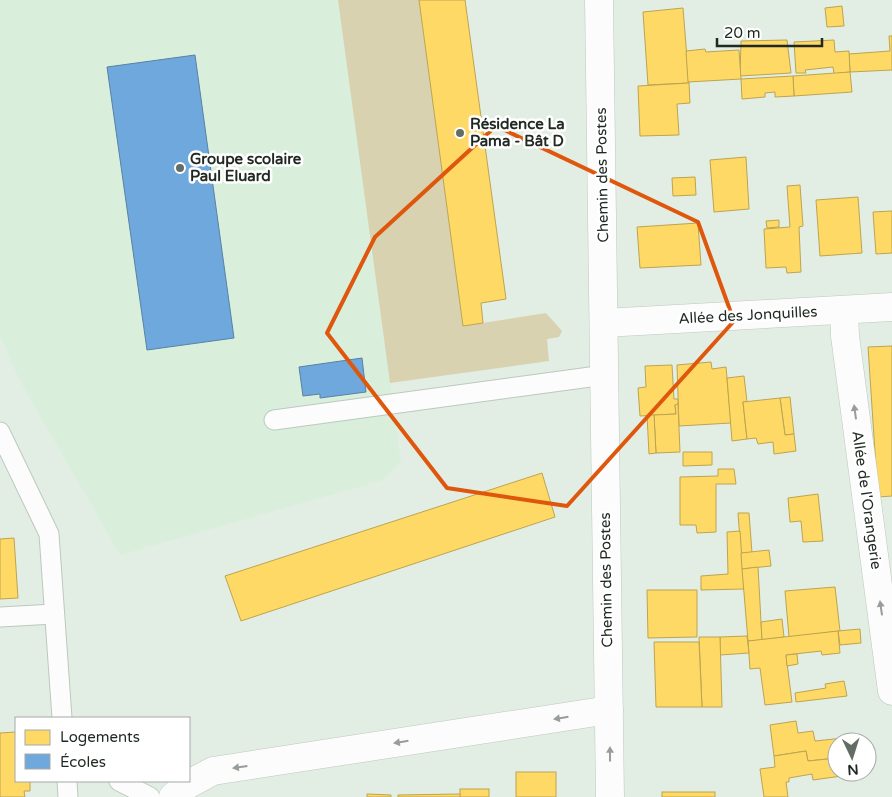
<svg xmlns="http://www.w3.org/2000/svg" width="892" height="797" font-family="'Varela Round',sans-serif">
  <rect width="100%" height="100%" fill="#e2eee4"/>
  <polygon fill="#d9efdc" points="0,0 338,0 401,462 383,480 120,555 19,379 0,336"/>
  <polygon fill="#d8d2b1" points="338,0 419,0 463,326 546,313 562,331 559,337 547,339 549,361 390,383"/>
  <g fill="#ffd966" stroke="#bca451">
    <polygon points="419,0 465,0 506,299 481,303 483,323 463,326"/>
    <polygon points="842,6 844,26 827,27 825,8"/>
    <polygon points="683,8 689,83 648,85 643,12"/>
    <polygon points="889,36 892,36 892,70 850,72 849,54 890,51"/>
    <polygon points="787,40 791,73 740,76 741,41"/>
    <polygon points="834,40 835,52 849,51 850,72 834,74 833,67 805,70 806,73 796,73 794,42"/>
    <polygon points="705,49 706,52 739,50 741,79 688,82 686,51"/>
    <polygon points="850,72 852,92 794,96 793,76"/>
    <polygon points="793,76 794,96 775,97 775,92 765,93 765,97 742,99 741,79"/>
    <polygon points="689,83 690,103 677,104 679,135 640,136 638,86"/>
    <polygon points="746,157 749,209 714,212 710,160"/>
    <polygon points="695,177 696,195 673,196 672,178"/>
    <polygon points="800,185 803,226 799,227 801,272 787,273 786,267 766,268 764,229 790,227 787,186"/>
    <polygon points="858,197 862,253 820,256 816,200"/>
    <polygon points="892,211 892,253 876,254 873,212"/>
    <polygon points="779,220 779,227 767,228 766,221"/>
    <polygon points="698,223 701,265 640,268 637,227"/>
    <polygon points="892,346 892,496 878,497 868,347"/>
    <polygon points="711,362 712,369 726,367 731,423 679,426 677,365"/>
    <polygon points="672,365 674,399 678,399 678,404 675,405 676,414 640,416 638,388 646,387 645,366"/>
    <polygon points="744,376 747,402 743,402 747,439 732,441 727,378"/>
    <polygon points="790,397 794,434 785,435 780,398"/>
    <polygon points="780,398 785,435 794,434 796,451 774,454 773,442 758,444 756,438 747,439 743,402"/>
    <polygon points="678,404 680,452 656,453 654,415 676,414 675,405"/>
    <polygon points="647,415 654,415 656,453 649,454"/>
    <polygon points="683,452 712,452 712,465 683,466"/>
    <polygon points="718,469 734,469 736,484 716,484 716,532 697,533 696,525 680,525 680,477 718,476"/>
    <polygon points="542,473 555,517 241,621 225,576"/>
    <polygon points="818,494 823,541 803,542 801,521 790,522 788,498"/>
    <polygon points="738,513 749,513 752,553 741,553"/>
    <polygon points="740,531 744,589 701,590 701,576 728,574 727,532"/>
    <polygon points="14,538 18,598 0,599 0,539"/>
    <polygon points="769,550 771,566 742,569 741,553"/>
    <polygon points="758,567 762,640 748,641 742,569"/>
    <polygon points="835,587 840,631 789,637 785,591"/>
    <polygon points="647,590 697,590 697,637 648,638"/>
    <polygon points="782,619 784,637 762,640 761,622"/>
    <polygon points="860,629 861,643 840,645 838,631"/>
    <polygon points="838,631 840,653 822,655 821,651 786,655 792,702 765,705 760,668 750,669 748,641"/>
    <polygon points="747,636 749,653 720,655 720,637"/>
    <polygon points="699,637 720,637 722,707 702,707"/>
    <polygon points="654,642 699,642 702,707 656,707"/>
    <polygon points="797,654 798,664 787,666 786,655"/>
    <polygon points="844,681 847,696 796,702 795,693 826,688 825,684"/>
    <polygon points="796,721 798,733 813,731 815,741 853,737 854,742 837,742 837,758 808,761 806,751 774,756 770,725"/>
    <polygon points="16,732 16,781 30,781 30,791 24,791 25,797 0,797 0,733"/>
    <polygon points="806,751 808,761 837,758 837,772 849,772 849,775 813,780 812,774 789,778 789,782 786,782 788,797 764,797 760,769 775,767 774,756"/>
    <rect x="516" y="772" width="40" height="25"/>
    <rect x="460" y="789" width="29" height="8"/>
    <rect x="662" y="792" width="53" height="5"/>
    <polygon points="367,794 391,795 391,797 367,797"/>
    <polygon points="460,794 460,797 398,797 398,795"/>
  </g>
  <g fill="#6fa8dc" stroke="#5782a4">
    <polygon points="195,55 234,338 147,350 107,67"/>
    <polygon points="362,358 366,392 320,398 320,394 303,396 299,367"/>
  </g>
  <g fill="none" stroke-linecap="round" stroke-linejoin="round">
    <g stroke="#bdc8bf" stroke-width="21">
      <g id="lane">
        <polyline points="274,420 605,375"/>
        <polyline points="0,432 49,534 62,718"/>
        <polyline points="0,617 54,614"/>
        <polyline points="67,781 68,797"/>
        <polyline points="119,781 150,797"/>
      </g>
    </g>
    <g stroke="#bdc8bf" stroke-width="29">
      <g id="street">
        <polyline points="599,0 610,797"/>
        <polyline points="844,310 845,336 892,691"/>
        <polyline points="604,323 892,307"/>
        <polyline points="173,797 187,785 213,771 609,710"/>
      </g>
    </g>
    <use href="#lane" stroke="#fbfcfb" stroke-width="19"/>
    <use href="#street" stroke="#fbfcfb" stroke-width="28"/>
  </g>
  <defs><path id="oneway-solid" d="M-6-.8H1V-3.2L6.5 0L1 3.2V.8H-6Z" transform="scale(1.25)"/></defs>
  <g fill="#989d99">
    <use href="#oneway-solid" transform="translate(855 412) rotate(-98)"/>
    <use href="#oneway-solid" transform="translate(881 608) rotate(-98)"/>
    <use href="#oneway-solid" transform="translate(561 718) rotate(171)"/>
    <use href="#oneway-solid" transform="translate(401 742) rotate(171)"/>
    <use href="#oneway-solid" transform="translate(610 754) rotate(-90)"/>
    <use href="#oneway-solid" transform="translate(240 767) rotate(172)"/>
  </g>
  <path fill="none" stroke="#de570d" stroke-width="4" stroke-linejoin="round" d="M496,126L698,222L734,321L567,506L447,488L327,333L375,237Z"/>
  <g fill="#636d65" stroke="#fff" stroke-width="2">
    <circle cx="460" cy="133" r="5"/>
    <circle cx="180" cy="168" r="5"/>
  </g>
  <g text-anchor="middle" stroke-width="5" stroke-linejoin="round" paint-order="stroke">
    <g font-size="15" font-weight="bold" fill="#1f2821" stroke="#fff" text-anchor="start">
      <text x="470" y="129">Résidence La<tspan x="470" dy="17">Pama - Bât D</tspan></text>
      <text x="190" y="164">Groupe scolaire<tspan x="190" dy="17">Paul Eluard</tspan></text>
    </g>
    <g font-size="15" fill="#1f2821" stroke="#fff">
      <text transform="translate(602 175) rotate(-91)" y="5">Chemin des Postes</text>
      <text transform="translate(748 315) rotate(-3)" y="5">Allée des Jonquilles</text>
      <text transform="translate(867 500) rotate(82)" y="5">Allée de l'Orangerie</text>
      <text transform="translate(606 580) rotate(-91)" y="5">Chemin des Postes</text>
    </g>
  </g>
  <rect x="15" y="717" width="175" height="65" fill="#ffffff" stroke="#a5a9a6"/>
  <rect x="25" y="730" width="25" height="15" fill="#ffd966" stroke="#a5a9a6"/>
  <text x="60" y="742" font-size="15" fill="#1f2821">Logements</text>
  <rect x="25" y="754" width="25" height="15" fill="#6fa8dc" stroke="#a5a9a6"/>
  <text x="60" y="767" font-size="15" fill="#1f2821">Écoles</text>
  <g transform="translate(852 757) rotate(176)"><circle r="24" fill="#ffffff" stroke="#a5a9a6"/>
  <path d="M0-4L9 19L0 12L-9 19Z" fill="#636d65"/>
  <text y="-8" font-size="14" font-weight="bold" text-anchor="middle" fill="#1f2821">N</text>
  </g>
  <path d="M717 38v8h105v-8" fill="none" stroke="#1f2821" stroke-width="2.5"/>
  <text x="724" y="38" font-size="15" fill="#1f2821" stroke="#ffffff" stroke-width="4" paint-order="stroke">20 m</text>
</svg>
